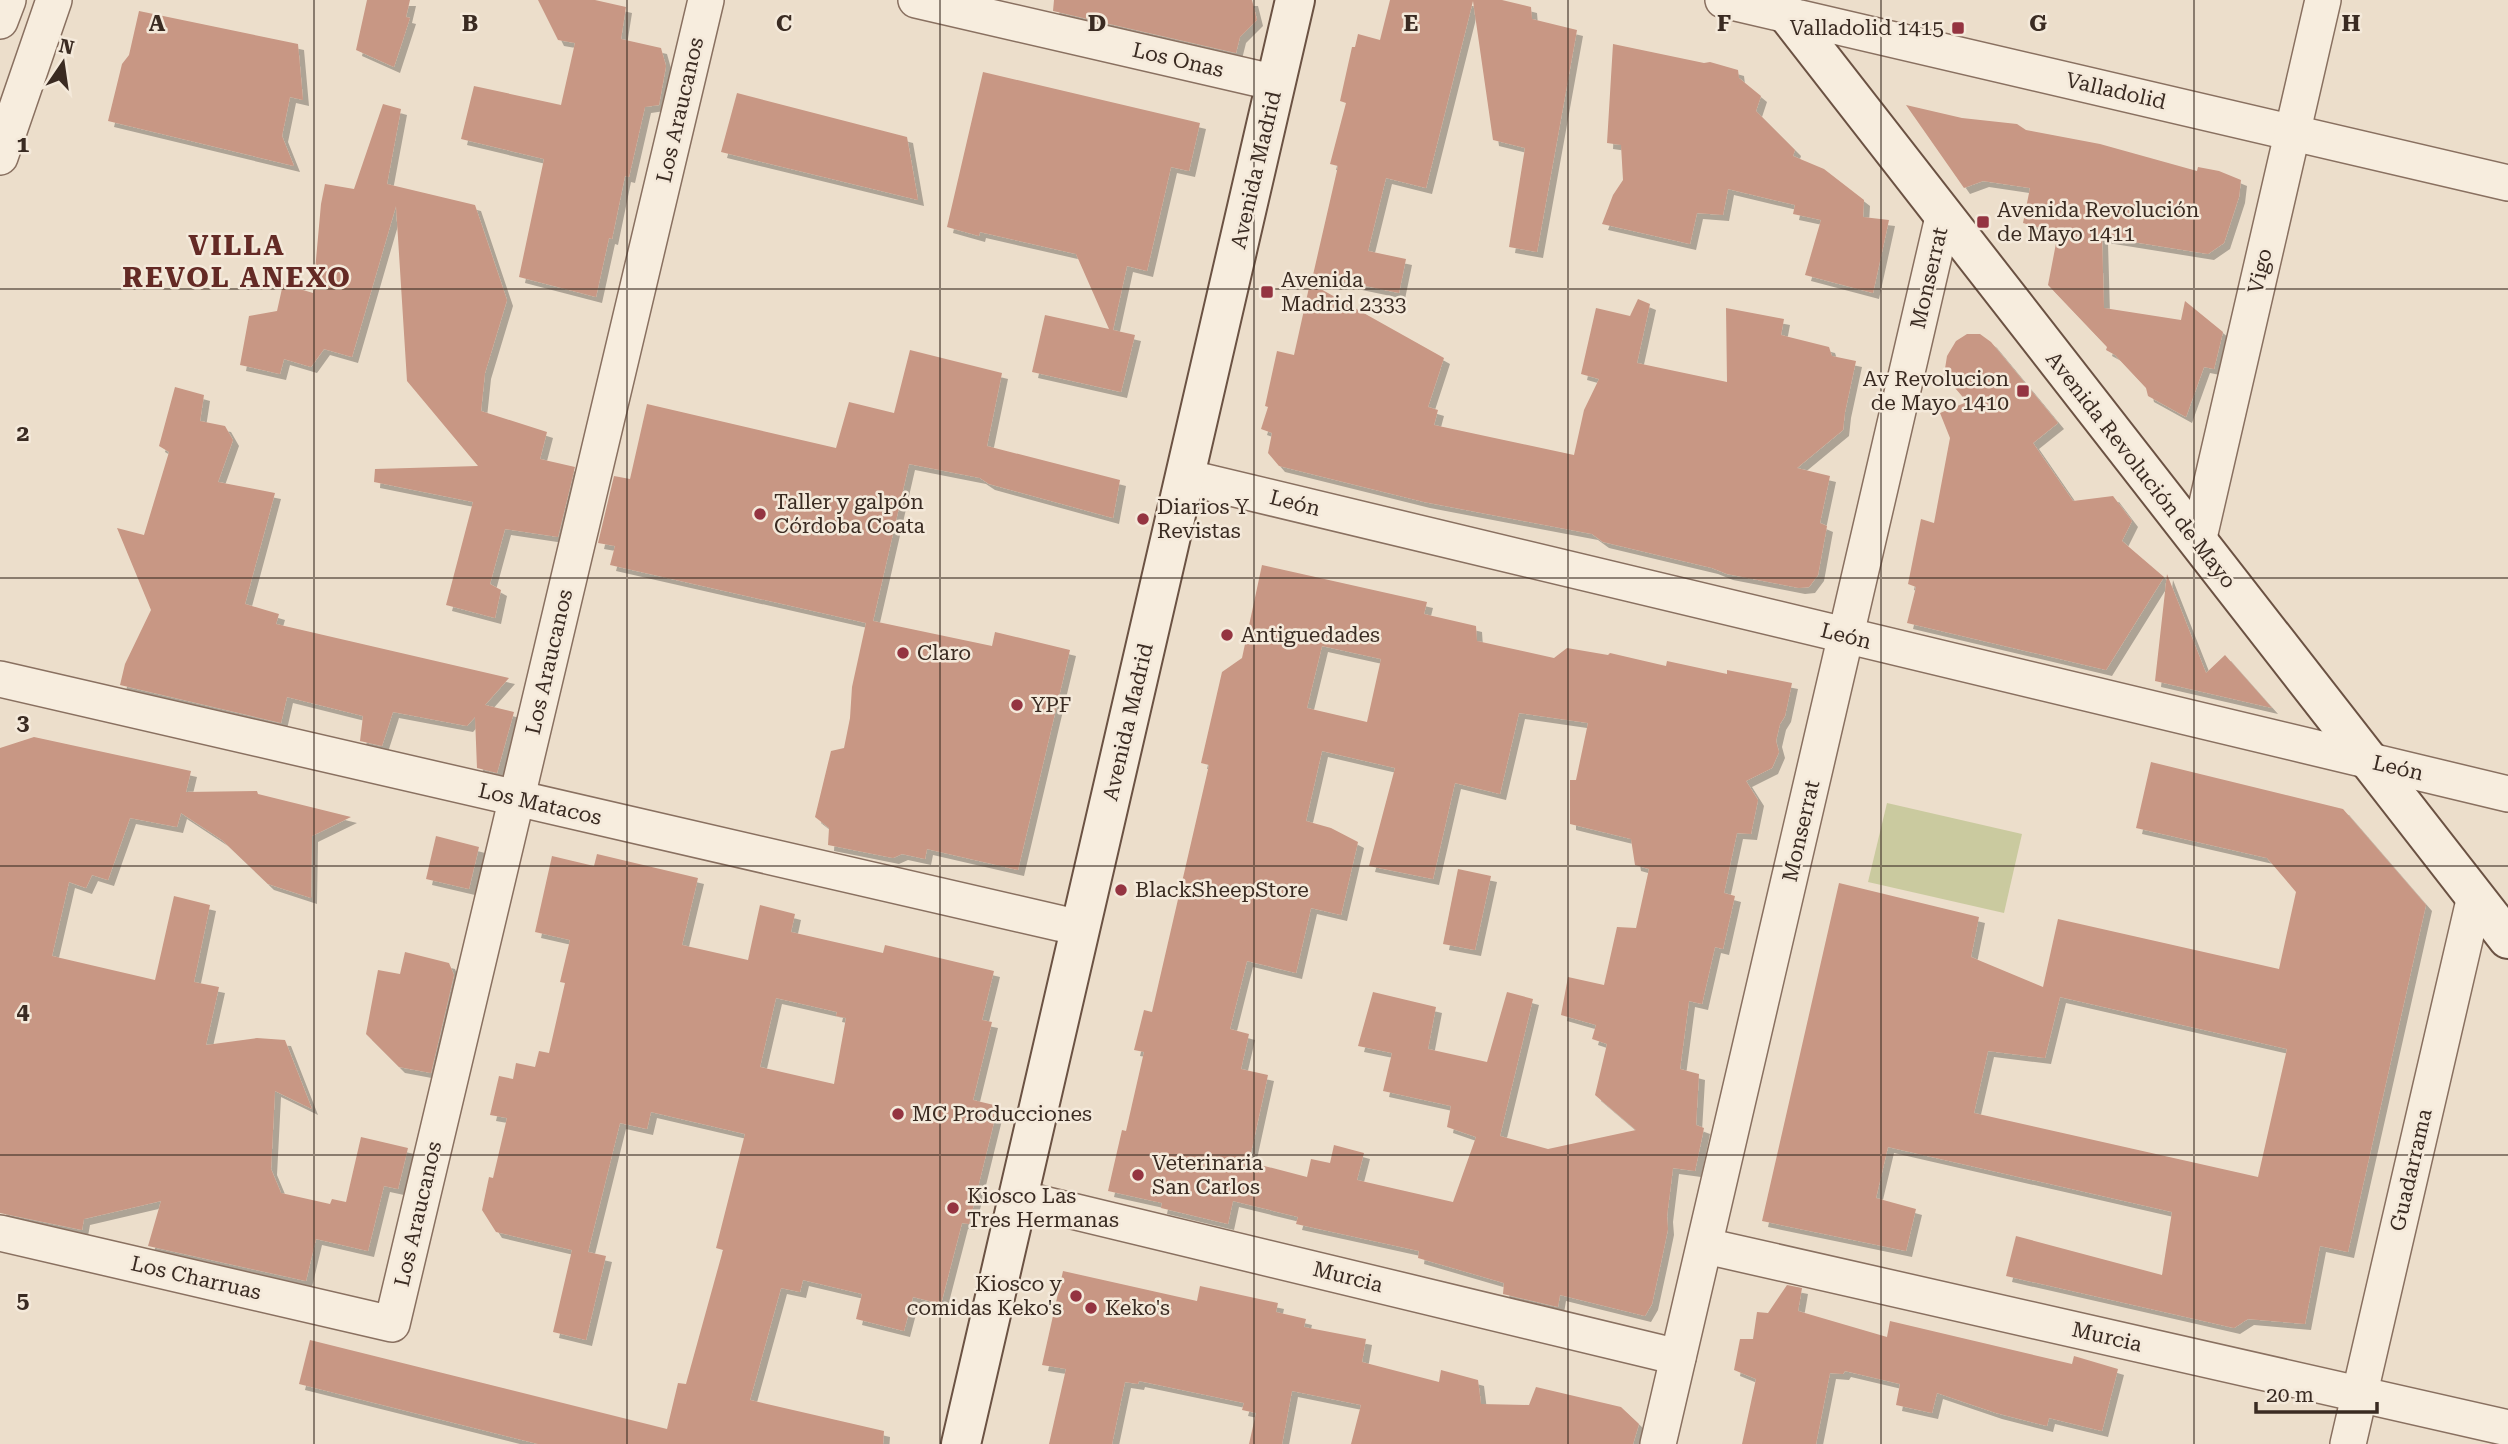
<svg xmlns="http://www.w3.org/2000/svg" width="2508" height="1444" font-family="'Roboto Serif',serif">
  <defs>
    <filter id="shadow"><feDropShadow dx="6" dy="6" stdDeviation="0" flood-color="#0004"/></filter>
  </defs>
  <rect width="100%" height="100%" fill="#ecdecb"/>
  <polygon fill="#caca9f" points="1887,803 2022,834 2004,913 1868,882"/>
  <g fill="#c89784" fill-rule="evenodd" filter="url(#shadow)">
    <polygon points="367,0 410,0 406,17 410,18 394,67 356,50"/>
    <polygon points="538,0 595,0 626,7 621,39 661,48 666,66 659,105 645,107 629,177 625,176 612,239 609,238 596,297 519,277 544,159 461,139 474,86 561,105 575,43 558,40"/>
    <polygon points="1054,0 1252,0 1257,20 1240,37 1236,53 1053,11"/>
    <polygon points="1390,0 1502,0 1531,7 1532,19 1577,30 1537,252 1509,247 1525,148 1493,140 1473,1 1426,188 1386,178 1368,251 1406,259 1399,293 1313,275 1338,166 1330,164 1346,103 1340,101 1352,47 1355,47 1358,34 1380,40"/>
    <polygon points="139,11 298,44 303,100 290,97 282,136 294,166 108,121 122,64 129,55"/>
    <polygon points="1613,44 1704,63 1710,62 1738,70 1739,78 1761,96 1756,111 1795,150 1793,156 1824,169 1864,200 1863,217 1889,220 1873,293 1805,275 1821,220 1793,214 1795,205 1728,189 1723,215 1697,213 1690,244 1602,224 1613,195 1623,180 1621,145 1607,143"/>
    <polygon points="983,72 1200,123 1189,171 1171,167 1147,271 1127,266 1113,330 1135,335 1121,392 1032,372 1045,315 1109,329 1076,254 980,232 979,236 947,227"/>
    <polygon points="737,93 907,137 918,200 721,152"/>
    <polygon points="383,104 401,109 387,184 475,205 507,300 485,373 481,411 547,432 540,459 575,467 558,537 505,529 490,584 501,590 495,618 446,605 473,502 374,482 375,469 478,466 407,381 396,206 352,357 324,349 311,367 284,359 280,374 240,365 249,316 277,311 283,284 313,293 321,204 325,184 354,189"/>
    <polygon points="1906,105 1962,118 2017,124 2026,130 2100,144 2197,171 2198,167 2219,171 2241,180 2239,197 2224,243 2208,254 2102,237 2104,308 2181,320 2185,301 2223,332 2214,369 2204,367 2186,417 2148,396 2146,388 2115,355 2106,350 2107,347 2048,285 2058,233 2023,223 2030,188 1983,181 1964,188"/>
    <polygon points="1310,283 1444,358 1428,407 1438,410 1434,425 1574,455 1584,410 1599,379 1581,374 1596,308 1630,316 1638,299 1650,304 1637,363 1727,382 1726,308 1784,319 1781,335 1829,347 1832,356 1856,361 1845,412 1843,430 1797,468 1830,476 1820,523 1827,526 1818,575 1809,587 1799,588 1727,574 1712,568 1603,542 1592,534 1424,502 1279,466 1268,453 1272,433 1261,429 1268,407 1265,406 1277,351 1294,355"/>
    <polygon points="1967,334 1980,334 1991,342 2058,423 2033,443 2073,501 2113,496 2132,521 2122,541 2164,577 2106,670 1907,623 1916,587 1908,584 1921,519 1934,523 1950,438 1940,413 1967,402 1944,375 1947,356 1956,341"/>
    <polygon points="910,350 1002,373 987,446 1120,480 1113,518 989,484 980,478 909,464 873,621 992,646 995,632 1070,650 1018,870 927,849 925,859 902,854 893,858 828,845 829,828 815,817 831,751 844,748 850,718 852,687 866,623 610,565 615,546 598,543 614,476 630,479 647,404 836,448 849,402 894,413"/>
    <polygon points="175,387 204,395 200,421 225,426 233,440 218,482 275,493 245,604 279,614 276,624 509,678 485,705 514,712 497,773 477,768 475,717 467,726 393,712 382,746 360,741 363,716 287,697 281,723 120,685 125,664 151,610 117,528 144,535 169,452 159,446"/>
    <path d="M1262,565L1427,602L1424,614L1476,626L1477,641L1554,658L1567,648L1608,655L1610,653L1666,666L1667,661L1727,674V670L1792,683L1785,716L1780,724L1776,741L1779,752L1772,768L1746,781L1758,800L1751,834L1737,833L1724,893L1735,896L1723,949L1715,947L1702,1004L1689,1001L1680,1069L1699,1074L1696,1125L1704,1128L1695,1171L1673,1168L1667,1216L1668,1229L1662,1258L1652,1304L1645,1316L1560,1295L1558,1307L1503,1294L1504,1283L1418,1258L1419,1251L1296,1224L1298,1217L1233,1201L1228,1224L1161,1208L1162,1203L1108,1191L1122,1130L1126,1131L1144,1052L1134,1050L1144,1010L1152,1012L1209,765L1201,763L1222,672L1242,658ZM1322,646L1381,659L1367,722L1307,708ZM1519,713L1588,723L1576,780H1570V824L1631,839L1635,865L1649,869L1636,928L1617,927L1604,985L1568,977L1561,1015L1596,1025L1592,1039L1607,1044L1595,1095L1636,1130L1548,1149L1500,1136L1533,999L1507,992L1487,1062L1428,1049L1436,1007L1373,992L1358,1046L1392,1053L1383,1091L1451,1106L1447,1127L1476,1137L1453,1202L1357,1180L1364,1153L1334,1145L1330,1163L1311,1159L1307,1177L1249,1162L1268,1075L1241,1069L1249,1034L1230,1029L1247,961L1296,973L1311,908L1341,915L1358,842L1331,828L1306,821L1322,751L1395,768L1369,866L1433,879L1455,783L1500,794Z"/>
    <polygon points="2167,574 2206,673 2225,655 2272,708 2155,681"/>
    <polygon points="34,737 191,771 186,792 257,791 258,794 351,817 312,836 311,898 268,884 222,840 181,813 177,827 130,818 108,880 92,875 86,888 69,882 52,956 155,980 174,896 210,905 194,982 219,987 206,1045 257,1038 285,1040 312,1109 275,1091 271,1169 281,1193 330,1204 332,1199 346,1202 361,1137 408,1148 398,1189 384,1186 368,1251 316,1239 306,1281 148,1246 161,1201 84,1219 82,1230 0,1213 0,748"/>
    <path d="M2151,762L2343,809L2426,905L2348,1252L2320,1246L2305,1324L2248,1319L2234,1328L2006,1276L2016,1236L2162,1275L2172,1212L1888,1147L1876,1198L1916,1209L1906,1251L1762,1221L1839,883L1979,917L1971,957L2043,987L2058,919L2279,969L2296,892L2267,858L2136,828ZM2060,997L2287,1049L2258,1177L1974,1113L1988,1051L2045,1058Z"/>
    <polygon points="436,836 479,847 469,889 426,879"/>
    <path d="M597,854L698,878L682,945L748,960L760,905L795,914L791,932L883,953L885,945L994,971L982,1020L992,1022L973,1100L998,1106L969,1224L962,1223L941,1304L913,1297L904,1331L856,1319L862,1294L803,1280L800,1292L781,1288L750,1400L884,1431L883,1444H538L299,1384L310,1340L667,1429L678,1383L686,1384L723,1250L716,1248L745,1134L651,1112L647,1129L620,1123L588,1252L606,1256L586,1340L553,1332L572,1250L496,1232L482,1210L489,1177L493,1178L507,1118L490,1115L499,1076L513,1079L516,1063L535,1067L539,1051L549,1053L565,983L560,982L570,940L535,932L552,856L594,866ZM776,998L837,1012L836,1016L846,1018L834,1084L760,1067Z"/>
    <polygon points="1458,869 1491,876 1475,950 1443,944"/>
    <polygon points="405,952 449,963 454,975 431,1073 399,1067 366,1034 378,970 400,974"/>
    <polygon points="1063,1271 1197,1301 1200,1286 1278,1303 1276,1312 1306,1319 1304,1327 1366,1339 1362,1362 1439,1382 1441,1370 1478,1380 1481,1404 1529,1405 1536,1387 1621,1407 1639,1424 1633,1444 1351,1444 1361,1405 1292,1391 1282,1444 1249,1444 1256,1413 1242,1410 1244,1403 1139,1381 1138,1384 1125,1382 1112,1444 1049,1444 1066,1369 1042,1365"/>
    <polygon points="1787,1285 1802,1288 1798,1311 1887,1337 1890,1321 2072,1364 2074,1356 2118,1369 2102,1431 2049,1418 2047,1426 1996,1413 1937,1393 1932,1413 1896,1405 1900,1384 1845,1371 1843,1374 1830,1373 1816,1444 1742,1444 1756,1379 1734,1370 1740,1339 1753,1339 1757,1312 1768,1313"/>
  </g>
  <g fill="none" stroke-linecap="round" stroke-linejoin="round">
    <g stroke="#897060" stroke-width="38">
      <g id="street">
        <polyline points="916,0 1276,83"/>
        <polyline points="1723,0 2508,183"/>
        <polyline points="0,21 8,0"/>
        <polyline points="0,157 54,0"/>
        <polyline points="1185,477 2508,794"/>
        <polyline points="2198,542 2323,0"/>
        <polyline points="0,679 1080,928"/>
        <polyline points="1018,1198 1678,1357"/>
        <polyline points="0,1233 392,1324 706,0"/>
        <polyline points="1706,1246 2508,1428"/>
        <polyline points="1658,1444 1943,217"/>
        <polyline points="2348,1444 2475,896"/>
      </g>
    </g>
    <g stroke="#6b5243" stroke-width="42">
      <g id="secondary">
        <polyline points="1776,0 2508,939"/>
        <polyline points="961,1444 1295,0"/>
      </g>
    </g>
    <use href="#street" stroke="#f7edde" stroke-width="35"/>
    <use href="#secondary" stroke="#f7edde" stroke-width="38"/>
  </g>
  <path fill="none" stroke="#3a2b22" stroke-width="2" stroke-opacity="0.55" d="M314,0V1444M627,0V1444M940,0V1444M1254,0V1444M1568,0V1444M1881,0V1444M2194,0V1444M0,289H2508M0,578H2508M0,866H2508M0,1155H2508"/>
  <g fill="#943441" stroke="#f4e9da" stroke-width="2.5">
    <rect x="1951" y="21" width="14" height="14" rx="3.5"/>
    <rect x="1976" y="215" width="14" height="14" rx="3.5"/>
    <rect x="1260" y="285" width="14" height="14" rx="3.5"/>
    <rect x="2016" y="384" width="14" height="14" rx="3.5"/>
    <circle cx="760" cy="514" r="7"/>
    <circle cx="1143" cy="519" r="7"/>
    <circle cx="1227" cy="635" r="7"/>
    <circle cx="903" cy="653" r="7"/>
    <circle cx="1017" cy="705" r="7"/>
    <circle cx="1121" cy="890" r="7"/>
    <circle cx="898" cy="1114" r="7"/>
    <circle cx="1138" cy="1175" r="7"/>
    <circle cx="953" cy="1208" r="7"/>
    <circle cx="1076" cy="1296" r="7"/>
    <circle cx="1091" cy="1308" r="7"/>
  </g>
  <g text-anchor="middle" stroke-width="5" stroke-linejoin="round" paint-order="stroke">
    <g font-size="21" fill="#3a2b22" stroke="#f4e9da" text-anchor="start">
      <text x="1944" y="35" text-anchor="end">Valladolid 1415</text>
      <text x="1997" y="217">Avenida Revolución<tspan x="1997" dy="24">de Mayo 1411</tspan></text>
      <text x="1281" y="287">Avenida<tspan x="1281" dy="24">Madrid 2333</tspan></text>
      <text x="2009" y="386" text-anchor="end">Av Revolucion<tspan x="2009" dy="24">de Mayo 1410</tspan></text>
      <text x="774" y="509">Taller y galpón<tspan x="774" dy="24">Córdoba Coata</tspan></text>
      <text x="1157" y="514">Diarios Y<tspan x="1157" dy="24">Revistas</tspan></text>
      <text x="1241" y="642">Antiguedades</text>
      <text x="917" y="660">Claro</text>
      <text x="1031" y="712">YPF</text>
      <text x="1135" y="897">BlackSheepStore</text>
      <text x="912" y="1121">MC Producciones</text>
      <text x="1152" y="1170">Veterinaria<tspan x="1152" dy="24">San Carlos</tspan></text>
      <text x="967" y="1203">Kiosco Las<tspan x="967" dy="24">Tres Hermanas</tspan></text>
      <text x="1062" y="1291" text-anchor="end">Kiosco y<tspan x="1062" dy="24">comidas Keko's</tspan></text>
      <text x="1105" y="1315">Keko's</text>
    </g>
    <g font-size="21" fill="#3a2b22" stroke="#f4e9da">
      <text transform="translate(1178 60) rotate(13)" y="7">Los Onas</text>
      <text transform="translate(2116 91) rotate(13)" y="7">Valladolid</text>
      <text transform="translate(680 110) rotate(-77)" y="7">Los Araucanos</text>
      <text transform="translate(1256 170) rotate(-77)" y="7">Avenida Madrid</text>
      <text transform="translate(2260 271) rotate(-77)" y="7">Vigo</text>
      <text transform="translate(1929 278) rotate(-77)" y="7">Monserrat</text>
      <text transform="translate(2141 470) rotate(52)" y="7">Avenida Revolución de Mayo</text>
      <text transform="translate(1295 503) rotate(14)" y="7">León</text>
      <text transform="translate(1846 636) rotate(14)" y="7">León</text>
      <text transform="translate(549 662) rotate(-77)" y="7">Los Araucanos</text>
      <text transform="translate(1128 722) rotate(-77)" y="7">Avenida Madrid</text>
      <text transform="translate(2398 768) rotate(13)" y="7">León</text>
      <text transform="translate(540 804) rotate(13)" y="7">Los Matacos</text>
      <text transform="translate(1801 831) rotate(-77)" y="7">Monserrat</text>
      <text transform="translate(2411 1170) rotate(-77)" y="7">Guadarrama</text>
      <text transform="translate(418 1214) rotate(-77)" y="7">Los Araucanos</text>
      <text transform="translate(1348 1277) rotate(14)" y="7">Murcia</text>
      <text transform="translate(196 1278) rotate(13)" y="7">Los Charruas</text>
      <text transform="translate(2107 1337) rotate(13)" y="7">Murcia</text>
    </g>
    <g font-size="28" font-weight="bold" letter-spacing="2" fill="#642a25" stroke="#f4e9da">
      <text x="237" y="255">VILLA<tspan x="237" dy="32">REVOL ANEXO</tspan></text>
    </g>
  </g>
  <g font-size="23" text-anchor="middle" font-weight="bold" fill="#3a2b22" stroke="#f4e9da" stroke-width="5" stroke-linejoin="round" paint-order="stroke">
    <text x="157" y="31">A</text>
    <text x="470" y="31">B</text>
    <text x="784" y="31">C</text>
    <text x="1097" y="31">D</text>
    <text x="1411" y="31">E</text>
    <text x="1724" y="31">F</text>
    <text x="2038" y="31">G</text>
    <text x="2351" y="31">H</text>
    <text x="23" y="152">1</text>
    <text x="23" y="441">2</text>
    <text x="23" y="730">3</text>
    <text x="23" y="1019">4</text>
    <text x="23" y="1308">5</text>
  </g>
  <g transform="translate(63 63) rotate(13)" stroke="#f4e9da" stroke-width="5" paint-order="stroke">
  <path d="M0-5L12 26L0 18L-12 26Z" fill="#3a2b22"/>
  <text y="-10" font-size="19" font-weight="bold" text-anchor="middle" fill="#3a2b22">N</text>
  </g>
  <path d="M2256 1402v10h121v-10" fill="none" stroke="#3a2b22" stroke-width="3.5"/>
  <text x="2266" y="1402" font-size="21" fill="#3a2b22" stroke="#f4e9da" stroke-width="5" paint-order="stroke">20 m</text>
</svg>
